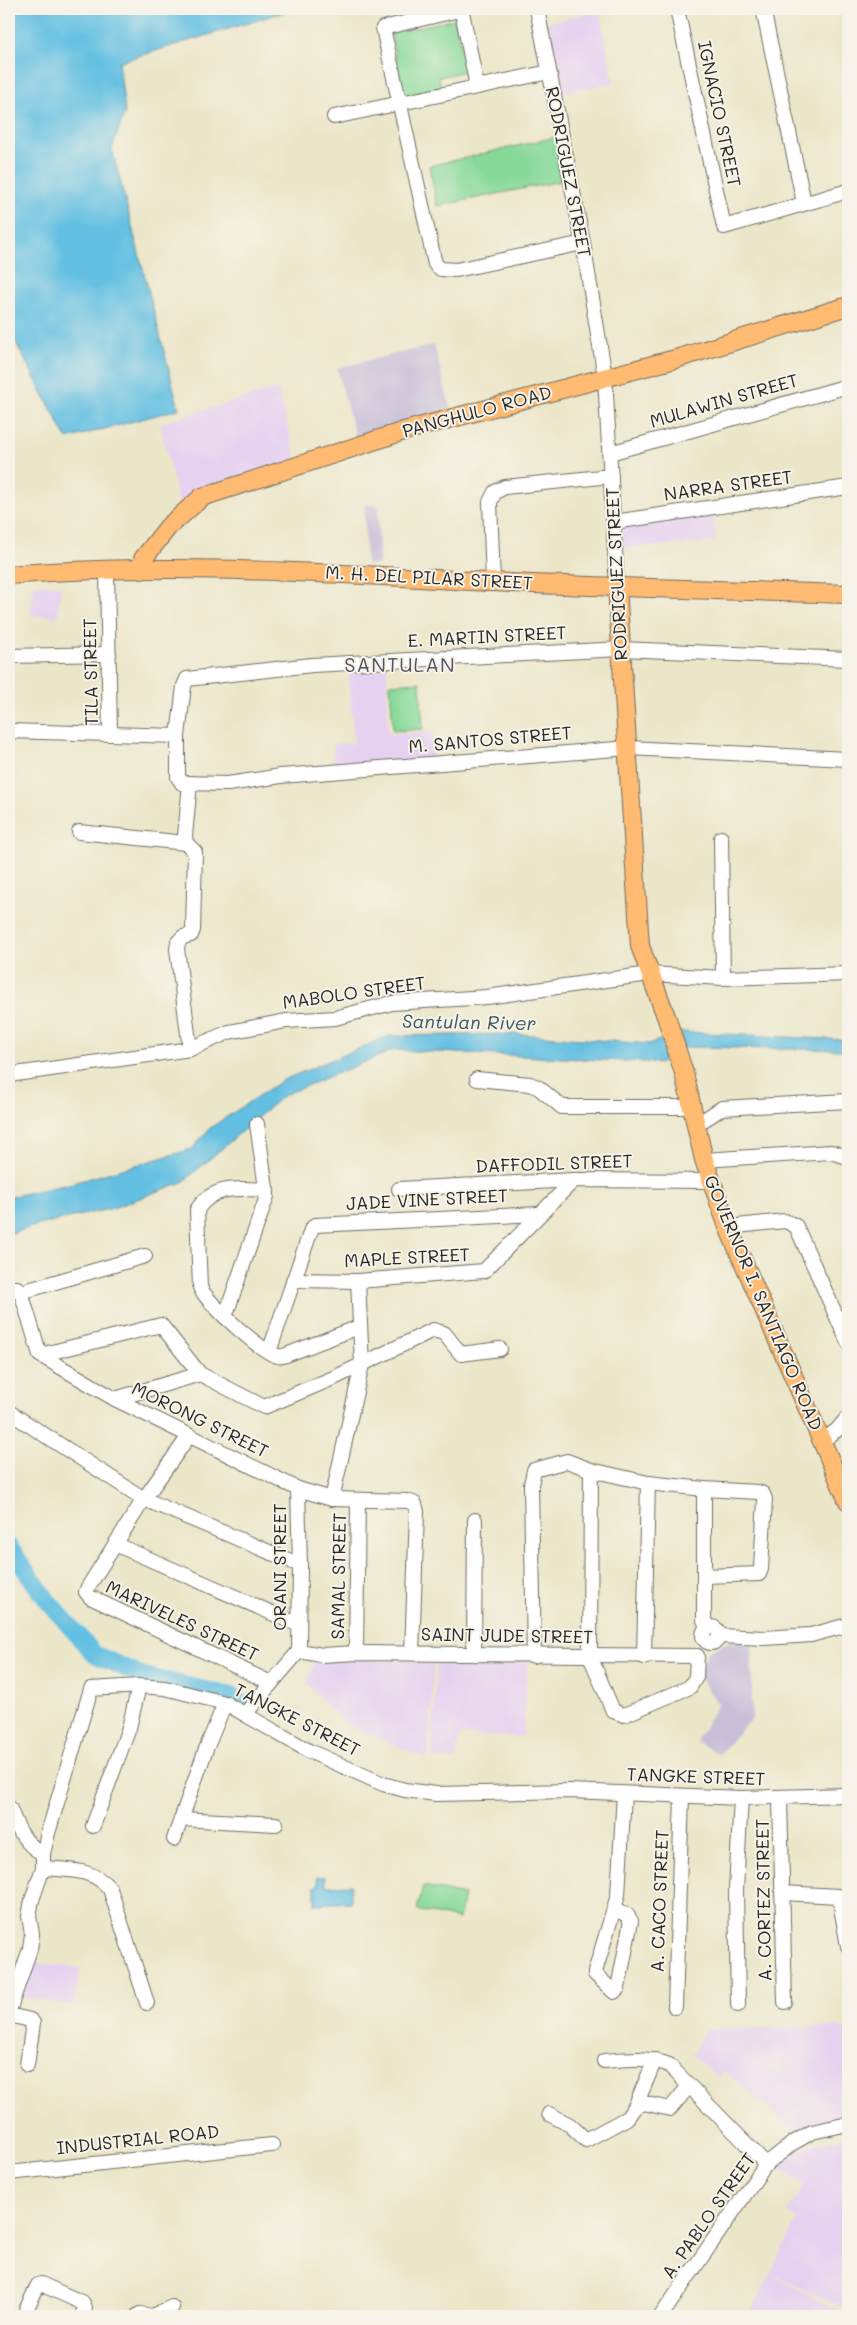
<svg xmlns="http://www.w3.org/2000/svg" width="857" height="2325" font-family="Mali,sans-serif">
  <rect width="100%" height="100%" fill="#f7f3e8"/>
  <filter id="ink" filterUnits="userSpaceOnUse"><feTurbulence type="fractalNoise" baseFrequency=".02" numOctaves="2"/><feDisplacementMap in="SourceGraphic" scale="10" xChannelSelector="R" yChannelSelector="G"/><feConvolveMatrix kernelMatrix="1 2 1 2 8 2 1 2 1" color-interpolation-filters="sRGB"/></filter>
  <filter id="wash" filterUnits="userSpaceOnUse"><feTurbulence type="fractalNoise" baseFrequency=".0096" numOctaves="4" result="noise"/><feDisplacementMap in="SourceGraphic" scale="20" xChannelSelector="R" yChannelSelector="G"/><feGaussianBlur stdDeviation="1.12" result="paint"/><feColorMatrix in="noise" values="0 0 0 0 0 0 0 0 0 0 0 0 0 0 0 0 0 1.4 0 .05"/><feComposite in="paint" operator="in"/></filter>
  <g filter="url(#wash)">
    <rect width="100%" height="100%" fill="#ece6c9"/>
    <g fill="#e6d2f0">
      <polygon points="599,11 614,82 560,93 545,23"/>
      <polygon points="277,389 298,464 180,509 160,423"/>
      <polygon points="714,515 716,542 622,548 620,524 657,521 659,534 659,519"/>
      <polygon points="33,584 60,586 58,617 31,615"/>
      <polygon points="387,665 388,734 433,732 434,760 334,764 333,744 354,743 348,666"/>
      <polygon points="437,1657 528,1657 523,1737 459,1735 456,1760 432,1758"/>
      <polygon points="347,1659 434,1661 428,1759 345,1724 307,1684 315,1661"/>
      <polygon points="28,1962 81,1968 73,2005 16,1997"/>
      <polygon points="833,2027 848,2029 848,2120 796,2132 724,2071 717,2077 692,2055 706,2029"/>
      <polygon points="848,2136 848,2309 770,2274 797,2218 787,2212 804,2185 780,2168 791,2155 808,2146"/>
      <polygon points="770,2275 848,2315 848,2316 749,2316"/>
    </g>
    <g fill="#c8bfd8">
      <polygon points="434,345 451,411 355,436 337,368"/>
      <polygon points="364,505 378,505 379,564 366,565"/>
      <polygon points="752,1640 752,1718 719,1754 696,1741 718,1704 700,1678 700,1669 709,1651 728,1642"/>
    </g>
    <g fill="#87d99a" stroke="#598262">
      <polygon points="455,19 466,71 439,77 442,92 404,99 391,33"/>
      <polygon points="556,137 566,180 437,206 429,166"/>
      <polygon points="420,682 423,729 393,731 390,684"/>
      <polygon points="423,1886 464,1895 459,1919 417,1910"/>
    </g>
    <g fill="#64c0e2" stroke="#487686">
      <polygon points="9,9 294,9 119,62 125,112 112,149 179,409 67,439 9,330"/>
      <polygon points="683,1032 848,1040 848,1050 688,1047 669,1052 663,1058 665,1063 394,1050 284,1095 183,1182 113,1208 42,1224 9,1234 9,1197 73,1183 192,1149 210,1128 281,1081 389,1036 518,1034 649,1044"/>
      <polygon points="317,1877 325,1877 326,1886 351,1885 351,1902 315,1904 315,1886 318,1886"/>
    </g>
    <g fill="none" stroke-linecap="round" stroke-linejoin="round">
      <polyline stroke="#64c0e2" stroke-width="18" points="9,1547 47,1600 94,1654 143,1676 232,1696 246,1707"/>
    </g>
  </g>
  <g filter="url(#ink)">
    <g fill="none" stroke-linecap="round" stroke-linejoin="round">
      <g stroke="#6f6c62" stroke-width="16">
        <g id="minor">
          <polyline points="537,9 583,243 605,377 617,586"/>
          <polyline points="677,9 724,227 848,191"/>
          <polyline points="763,9 804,203"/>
          <polyline points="477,87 462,12 459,10 383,28 435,264 441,269 456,270 583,243"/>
          <polyline points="334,117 549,72"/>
          <polyline points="610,453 848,386"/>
          <polyline points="614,522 848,487"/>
          <polyline points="107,570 110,734"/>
          <polyline points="493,582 490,502 495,492 505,487 611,476"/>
          <polyline points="9,656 109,654"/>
          <polyline points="848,659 621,649 312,665 187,679 184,686 178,736 178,777 182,783 228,784 281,776 628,748 848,759"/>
          <polyline points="9,731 178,736"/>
          <polyline points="79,832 186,843"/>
          <polyline points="721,838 723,978"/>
          <polyline points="190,1049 177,949 178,942 183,937 191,935 193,930 195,852 186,843 185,836 190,783"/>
          <polyline points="9,1075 190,1049 229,1032 286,1021 335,1018 392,1003 487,997 649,974 723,978 848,974"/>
          <polyline points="477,1079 530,1084 539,1088 562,1107 692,1107"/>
          <polyline points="696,1125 722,1108 848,1101"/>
          <polyline points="704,1160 831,1152 848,1157"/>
          <polyline points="399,1189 574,1180 710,1181"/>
          <path d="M267,1190C241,1189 213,1184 197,1210L200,1287C205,1301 263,1354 278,1356C281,1357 283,1356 286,1355L359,1327"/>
          <polyline points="728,1227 785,1221 796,1226 848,1342"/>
          <polyline points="293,1280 358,1281 484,1271 574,1180"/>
          <polyline points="9,1288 17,1288 21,1292"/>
          <polyline points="21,1292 40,1355 115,1399 298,1489 332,1499 408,1501 415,1504 417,1512 412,1653"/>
          <polyline points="21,1292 145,1256"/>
          <polyline points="225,1317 267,1196 257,1124"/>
          <polyline points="269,1352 311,1230 315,1225 540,1214"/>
          <polyline points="40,1355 161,1325 200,1374 264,1407 336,1377 433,1330 444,1333 461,1354 500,1349"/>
          <polyline points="115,1399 200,1374"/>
          <polyline points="9,1412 144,1499 300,1565"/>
          <polyline points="189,1436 144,1499 88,1587 86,1592 90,1597 271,1683"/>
          <polyline points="821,1442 837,1430 848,1417"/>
          <polyline points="591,1470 590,1656 613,1711 624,1715 690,1687 696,1677 697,1656"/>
          <polyline points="838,1478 848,1466"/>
          <polyline points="704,1489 704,1620 708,1628"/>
          <polyline points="332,1499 362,1365 358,1281"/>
          <polyline points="115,1544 299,1625"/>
          <circle cx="711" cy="1635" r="8"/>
          <polyline points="719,1636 765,1638 811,1635 848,1625"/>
          <polyline points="299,1651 322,1655 356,1653 697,1656"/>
          <polyline points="356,1653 358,1500"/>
          <polyline points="474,1654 475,1520"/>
          <polyline points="534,1656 531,1485 534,1470 567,1461 591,1470 648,1483 704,1489 758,1492 763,1494 765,1499 761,1569 759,1574 704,1576"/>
          <polyline points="644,1657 648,1483"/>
          <polyline points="245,1714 299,1651 300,1565 298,1489"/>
          <polyline points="780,1798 785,2002"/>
          <path d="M9,1807C17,1827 23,1843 43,1854"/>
          <polyline points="181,1819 276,1824"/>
          <polyline points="93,1826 129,1728 139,1686"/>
          <polyline points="174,1839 206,1749 225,1703"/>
          <path d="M43,1868C67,1870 93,1868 110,1889L147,2003"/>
          <polyline points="782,1893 839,1896 848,1946"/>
          <polyline points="614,1908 627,1915 631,1921 618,1988 614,1992 595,1974 595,1972 618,1895 624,1794"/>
          <polyline points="738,2005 736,1890 741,1798"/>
          <polyline points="675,2007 682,1796"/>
          <polyline points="9,2011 30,1949 32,1934 29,1916 32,1900 43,1868 43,1854 48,1833 91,1689 139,1686 165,1688 225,1703 309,1751 383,1784 405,1790 436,1794 569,1791 741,1798 848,1795"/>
          <polyline points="9,2015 30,2020 33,2023 27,2065"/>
          <path d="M604,2061C627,2059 647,2056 669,2065L766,2164"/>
          <polyline points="635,2107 655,2060"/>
          <polyline points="549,2114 570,2125 586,2140 627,2118 635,2107 644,2103 670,2109 689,2086"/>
          <polyline points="9,2173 272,2145"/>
          <polyline points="26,2310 38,2285 41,2284 83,2303 85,2308 82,2316"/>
          <polyline points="137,2316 140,2314 151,2316"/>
          <polyline points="152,2316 172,2307"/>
          <polyline points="661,2316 766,2164 793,2143 812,2132 848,2124"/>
        </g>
      </g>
      <g stroke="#6f6c62" stroke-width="20">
        <g id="major">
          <polyline points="141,570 143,559 168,527 202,497 404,431 679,358 848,306"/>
          <path d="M9,575C168,562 330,573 490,582C609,588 729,590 848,594"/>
          <polyline points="617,586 640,946 667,1019 684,1073 704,1160 728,1227 848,1501"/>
        </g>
      </g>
      <use href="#minor" stroke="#fff" stroke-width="14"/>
      <use href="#major" stroke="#ffbb71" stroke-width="18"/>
    </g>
  </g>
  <g text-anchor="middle" stroke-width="4" stroke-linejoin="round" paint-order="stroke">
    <g font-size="18" fill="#2b2b2b" stroke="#f7f3e8">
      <text transform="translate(719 114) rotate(78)" y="6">IGNACIO STREET</text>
      <text transform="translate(568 172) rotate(79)" y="6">RODRIGUEZ STREET</text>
      <text transform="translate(724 401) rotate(-16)" y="6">MULAWIN STREET</text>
      <text transform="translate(477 412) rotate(-15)" y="6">PANGHULO ROAD</text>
      <text transform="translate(728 486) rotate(-8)" y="6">NARRA STREET</text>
      <text transform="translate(617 574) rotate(-93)" y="6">RODRIGUEZ STREET</text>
      <text transform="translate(429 578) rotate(3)" y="6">M. H. DEL PILAR STREET</text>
      <text transform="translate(487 637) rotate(-3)" y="6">E. MARTIN STREET</text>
      <text transform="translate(91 672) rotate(-91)" y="6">TILA STREET</text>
      <text transform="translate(490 740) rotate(-5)" y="6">M. SANTOS STREET</text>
      <text transform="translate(354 993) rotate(-8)" y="6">MABOLO STREET</text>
      <text transform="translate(554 1164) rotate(-2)" y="6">DAFFODIL STREET</text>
      <text transform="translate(427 1200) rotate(-3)" y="6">JADE VINE STREET</text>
      <text transform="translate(407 1258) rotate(-3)" y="6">MAPLE STREET</text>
      <text transform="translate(763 1303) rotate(67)" y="6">GOVERNOR I. SANTIAGO ROAD</text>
      <text transform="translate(200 1420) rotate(26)" y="6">MORONG STREET</text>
      <text transform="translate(280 1567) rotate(-90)" y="6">ORANI STREET</text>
      <text transform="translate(339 1576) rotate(-89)" y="6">SAMAL STREET</text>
      <text transform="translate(182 1621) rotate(25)" y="6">MARIVELES STREET</text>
      <text transform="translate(507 1636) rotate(1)" y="6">SAINT JUDE STREET</text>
      <text transform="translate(297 1720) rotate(27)" y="6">TANGKE STREET</text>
      <text transform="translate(696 1777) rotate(2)" y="6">TANGKE STREET</text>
      <text transform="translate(764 1900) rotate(-91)" y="6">A. CORTEZ STREET</text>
      <text transform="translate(660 1901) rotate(-88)" y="6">A. CACO STREET</text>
      <text transform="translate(138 2140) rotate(-6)" y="6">INDUSTRIAL ROAD</text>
      <text transform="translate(709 2216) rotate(-55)" y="6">A. PABLO STREET</text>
    </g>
    <g font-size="19" font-style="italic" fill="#3c5862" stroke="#f7f3e8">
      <text transform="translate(469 1022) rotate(1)" y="7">Santulan River</text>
    </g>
    <g font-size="20" letter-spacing="1" fill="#565364" stroke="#f7f3e8">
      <text x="400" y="672">SANTULAN</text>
    </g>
  </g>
  <rect width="857" height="2325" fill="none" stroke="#f7f3e8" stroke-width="30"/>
</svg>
